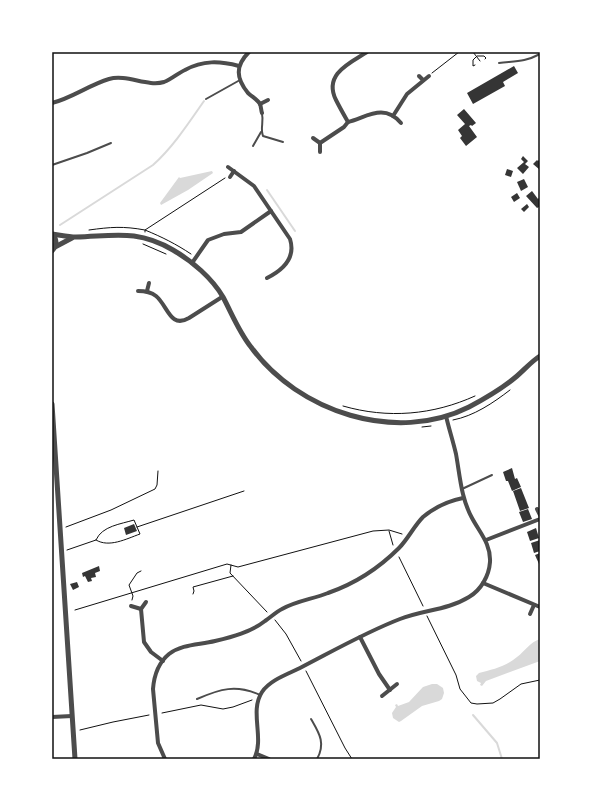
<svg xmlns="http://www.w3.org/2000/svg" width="592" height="811" font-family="'Asap Condensed',sans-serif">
  <rect width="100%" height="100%" fill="#fff"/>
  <g fill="#d9d9d9">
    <polygon points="212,171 213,173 188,190 161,205 160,203 179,177 180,178"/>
    <path d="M540,639V661L486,681L482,686L480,685L481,683L477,681L476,676L479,673C492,670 507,666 517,657C525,651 530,642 540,639Z"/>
    <polygon points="432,684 437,684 443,688 444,693 442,699 439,701 422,706 401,721 399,722 393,718 392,713 396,707 395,705 397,704 398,706 409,702 423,687"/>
  </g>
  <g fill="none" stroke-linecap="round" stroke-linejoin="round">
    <g stroke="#d9d9d9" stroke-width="2">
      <polyline points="267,190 295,231"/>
      <path d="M60,225L153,165C173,147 188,124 204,101"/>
      <polyline points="473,715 497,743 502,759"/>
    </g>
  </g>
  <g fill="#353535">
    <polygon points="514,66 518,73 503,82 505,86 473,104 467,93"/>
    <polygon points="464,109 476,123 472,126 471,125 469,126 477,137 466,146 460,138 462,136 458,130 465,124 457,115"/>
    <polygon points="523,156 528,161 525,164 529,167 523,174 517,168 524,162 521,159"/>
    <polygon points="540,159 540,170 533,164 537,160 538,161"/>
    <polygon points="507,169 513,171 511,177 505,175"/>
    <polygon points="524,179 528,187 521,191 517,182"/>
    <polygon points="532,191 538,199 540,197 540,208 539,207 537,208 526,196"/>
    <polygon points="517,193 520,198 514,202 511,197"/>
    <polygon points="527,204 529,207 524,212 521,209"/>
    <polygon points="512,468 515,479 517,478 521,487 512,491 508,481 506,481 503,472"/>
    <polygon points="521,488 525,498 520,500 525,498 529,508 520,511 513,491"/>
    <polygon points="528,509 532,519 523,522 519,512"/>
    <polygon points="134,524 137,531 126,535 124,528"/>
    <polygon points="536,528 539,538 530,541 527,532"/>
    <polygon points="540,540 540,551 534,553 531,543"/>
    <polygon points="540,553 540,564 539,564 535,555"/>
    <polygon points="99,566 100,571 95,573 96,577 91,578 92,581 88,582 85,576 83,577 82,573"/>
    <polygon points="77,582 79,587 73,590 70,584"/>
  </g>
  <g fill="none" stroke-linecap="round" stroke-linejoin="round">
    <g stroke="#111" stroke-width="1">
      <polyline points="473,52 480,61"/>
      <polyline points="475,65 473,66 473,60 477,56 484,56 486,58 485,59"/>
      <polyline points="432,73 459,52"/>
      <path d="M89,230C111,227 123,226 145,230L225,178"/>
      <path d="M145,232V230C162,237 176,244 191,254"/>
      <polyline points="143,244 166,254"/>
      <path d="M343,406C388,419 433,415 475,396"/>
      <path d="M453,420C474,416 493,403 510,390"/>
      <polyline points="422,427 431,426"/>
      <polyline points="66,527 111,510 155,489 157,485 158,471"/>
      <polyline points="137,527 244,491"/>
      <polyline points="389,531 393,545"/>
      <path d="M67,550L96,540C102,526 121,524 134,520L140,534C126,539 109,548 96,540"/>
      <polyline points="399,557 423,606"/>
      <polyline points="231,565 230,573 267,612"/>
      <polyline points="193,594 194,591 193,587 233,576"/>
      <polyline points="132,600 133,596 129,585 137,573 141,571"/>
      <polyline points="75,610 227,564 238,567 373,531 389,530 402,534"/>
      <polyline points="427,616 456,675 460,689 471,703 477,704 493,703 500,699 521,684 540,680"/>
      <polyline points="275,620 286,634 301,661"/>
      <polyline points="306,671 345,748 352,759"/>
      <polyline points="162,713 201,705 223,709 233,707 252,700"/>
      <polyline points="80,730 113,722 149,715"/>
    </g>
    <g stroke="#4c4c4c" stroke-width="2">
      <path d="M499,63C516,61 525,62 540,54"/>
      <polyline points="206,99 240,80"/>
      <path d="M262,114C264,122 260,128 263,136L283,142"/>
      <polyline points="253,146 261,132"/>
      <polyline points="52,165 87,153 111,143"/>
      <polyline points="462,489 492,475"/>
      <path d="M197,699C220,689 236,684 260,695"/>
      <path d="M311,719C319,733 326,743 317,759"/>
    </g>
    <g stroke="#4c4c4c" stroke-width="4">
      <path d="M249,52C235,66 236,78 248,93C252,97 257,99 260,104C261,106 261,110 262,113"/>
      <path d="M367,52C350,63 323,74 336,100C340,108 344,115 348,122C367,117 384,103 401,123"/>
      <polyline points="419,76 423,80"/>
      <path d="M52,103C72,98 89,85 109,79C127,74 147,87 164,82C172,79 178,73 185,70C203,60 220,61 239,66"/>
      <polyline points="260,104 268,100"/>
      <polyline points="393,116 407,94 429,76"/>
      <polyline points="313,138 320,143 320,152"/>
      <polyline points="320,143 344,127 348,122"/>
      <path d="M228,167L254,186L290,239C296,258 283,270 267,278"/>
      <polyline points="230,177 234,171"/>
      <polyline points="192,263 208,240 224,234 241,232 271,211"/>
      <path d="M138,291C145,291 151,292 156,296C168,306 170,329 189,318L222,297"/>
      <polyline points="147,291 149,283"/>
      <polyline points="537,509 540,515"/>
      <polyline points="486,540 540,519"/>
      <polyline points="483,583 540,607"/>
      <polyline points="131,606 141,609 146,602"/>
      <polyline points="141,609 144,642 151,652 163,661"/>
      <polyline points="530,614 534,605"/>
      <polyline points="360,637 379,674 390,690"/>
      <polyline points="382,696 397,684"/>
      <polyline points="52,717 72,716"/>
      <polyline points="257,754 269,759"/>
      <path d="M165,759L158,743L153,689C154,676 158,663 169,654C182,644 199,645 215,641C232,637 251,632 265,621C271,617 276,612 282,609C296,601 313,599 328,593C354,584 379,568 399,548C408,539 414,526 423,517C435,507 448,501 463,498"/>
      <path d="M254,759C265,738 249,712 262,692C270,680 288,674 300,668C333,651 366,632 400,619C423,610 448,610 469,597C481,590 489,576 490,562C491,544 480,533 472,518C461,498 460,476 456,454C453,441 449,429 446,416"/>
    </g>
    <g stroke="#4c4c4c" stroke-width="5">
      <path d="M52,234C60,235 68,237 76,237C114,236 137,229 173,250C192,261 212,278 223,297C232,314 239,332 251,347C298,412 396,444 469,407C486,398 503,388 517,376C525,369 532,361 540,356"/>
      <path d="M52,234C57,239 57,245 52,251"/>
      <polyline points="55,247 72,238"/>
      <polyline points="52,404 75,759"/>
    </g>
  </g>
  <rect width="592" height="811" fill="none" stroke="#ffffff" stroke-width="106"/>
  <rect x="53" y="53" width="486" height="705" fill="none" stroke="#111" stroke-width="1.5"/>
</svg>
